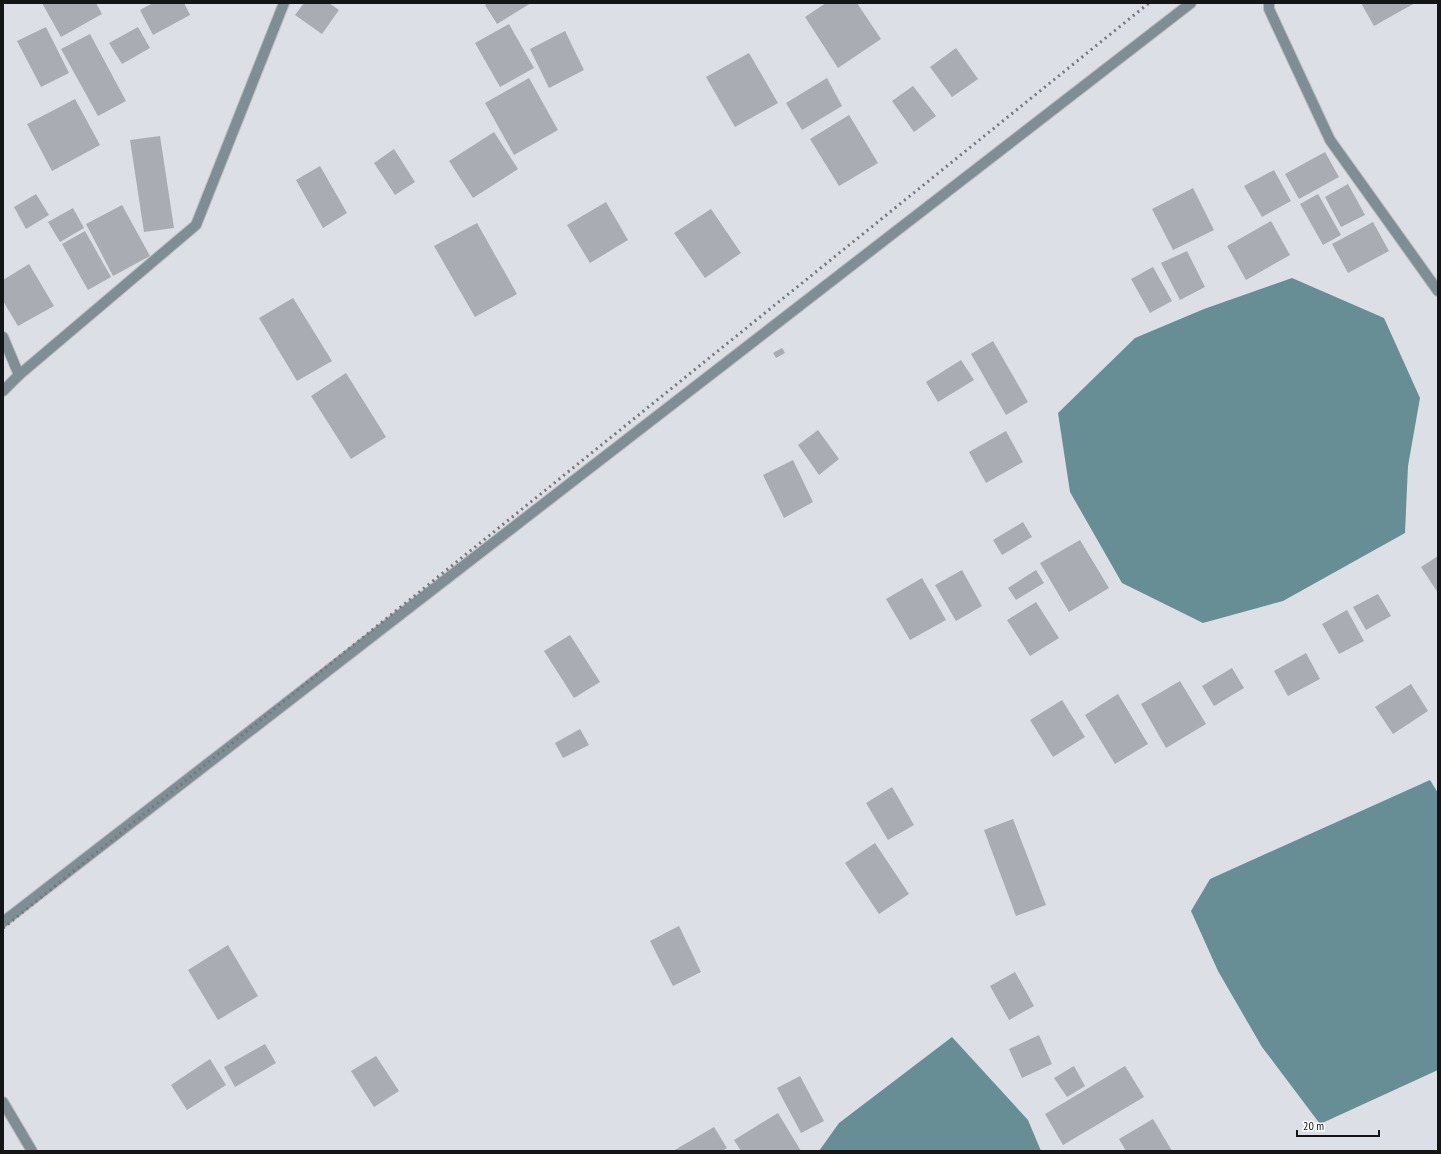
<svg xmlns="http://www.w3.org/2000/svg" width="1441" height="1154" font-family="'PT Sans Narrow',sans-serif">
  <rect width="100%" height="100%" fill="#dddfe6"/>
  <g fill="#688e95">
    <polygon points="1292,278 1384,318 1420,398 1408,466 1405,533 1283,601 1203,623 1122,583 1070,492 1058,413 1135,338 1204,309"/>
    <polygon points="1430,780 1438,793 1438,1070 1320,1124 1262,1047 1218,971 1191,911 1210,879"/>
    <polygon points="952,1037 1028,1120 1041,1151 819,1151 839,1123"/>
  </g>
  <g fill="#aaacb3">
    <polygon points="42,3 96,3 102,14 61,37"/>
    <polygon points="153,3 184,3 190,15 153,35 140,10"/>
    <polygon points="304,3 329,3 339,10 322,34 295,15"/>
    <polygon points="488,3 531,3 497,24 485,5"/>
    <polygon points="826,3 857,3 881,39 838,68 805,17"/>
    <polygon points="1361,3 1415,3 1374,26"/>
    <polygon points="509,24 534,68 500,87 475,43"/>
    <polygon points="46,27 69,73 41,87 17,41"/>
    <polygon points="138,27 150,48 122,64 109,43"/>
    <polygon points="565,31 584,70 549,88 530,49"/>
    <polygon points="90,34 126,101 98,116 61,49"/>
    <polygon points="956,48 978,79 952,97 930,67"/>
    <polygon points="749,53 778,103 735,127 706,77"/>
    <polygon points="529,78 558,130 514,155 485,103"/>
    <polygon points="827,78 842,106 802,130 786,103"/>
    <polygon points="913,86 936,116 914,132 892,101"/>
    <polygon points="75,99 100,145 52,171 27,124"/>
    <polygon points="849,115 878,163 839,186 810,139"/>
    <polygon points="494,132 518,169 473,198 449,161"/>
    <polygon points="160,136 174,228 144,232 130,140"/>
    <polygon points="394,149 415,182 395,195 374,163"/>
    <polygon points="1325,152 1339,177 1299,199 1285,174"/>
    <polygon points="320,166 347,213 323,228 296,180"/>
    <polygon points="1274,170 1291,201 1262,217 1244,186"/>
    <polygon points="1348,184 1365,215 1341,227 1325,197"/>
    <polygon points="1193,188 1214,230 1173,250 1152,209"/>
    <polygon points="36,194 49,215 26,229 14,207"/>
    <polygon points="1318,194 1341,235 1323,245 1300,204"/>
    <polygon points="606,202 628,240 590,263 567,225"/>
    <polygon points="122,205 150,256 113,276 86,224"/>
    <polygon points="73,208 84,228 60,242 48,222"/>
    <polygon points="711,209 741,253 705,278 674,233"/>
    <polygon points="1271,221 1290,255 1246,280 1227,246"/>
    <polygon points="1373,222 1389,251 1348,273 1332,244"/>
    <polygon points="477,223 517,294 475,317 434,246"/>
    <polygon points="85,231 111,277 88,290 62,244"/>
    <polygon points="1187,251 1205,287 1180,300 1161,263"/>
    <polygon points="29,264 54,306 18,326 3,301 3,280"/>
    <polygon points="1153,267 1172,301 1150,313 1131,279"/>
    <polygon points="293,298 332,361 297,381 259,318"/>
    <polygon points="993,341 1028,402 1006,415 971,354"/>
    <polygon points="782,348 785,353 776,358 773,353"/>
    <polygon points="961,360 974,380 938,402 926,382"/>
    <polygon points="346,373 386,437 351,459 311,396"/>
    <polygon points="818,430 839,459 819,475 798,445"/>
    <polygon points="1006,431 1023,462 986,483 969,452"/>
    <polygon points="793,460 813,502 784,518 763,475"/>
    <polygon points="1023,522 1032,537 1002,555 993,540"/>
    <polygon points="1080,540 1109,588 1069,612 1040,563"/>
    <polygon points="1438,556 1438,593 1421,567"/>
    <polygon points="962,570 982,606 956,621 935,585"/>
    <polygon points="1036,570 1044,583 1016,600 1008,588"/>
    <polygon points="922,578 946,620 910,640 886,599"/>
    <polygon points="1378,594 1391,616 1366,630 1353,607"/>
    <polygon points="1036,602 1059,638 1030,656 1007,620"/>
    <polygon points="1347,610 1364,641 1339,654 1322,624"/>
    <polygon points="570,635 600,682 574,698 544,651"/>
    <polygon points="1306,653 1320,679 1288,696 1274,671"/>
    <polygon points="1232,668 1244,688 1214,706 1202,686"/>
    <polygon points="1180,681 1206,724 1166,748 1141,704"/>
    <polygon points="1411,684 1428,711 1393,734 1375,707"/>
    <polygon points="1118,694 1148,744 1115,764 1085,715"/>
    <polygon points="1062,700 1085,737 1053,757 1030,720"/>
    <polygon points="580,729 589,745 563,758 555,743"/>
    <polygon points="892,787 914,825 888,840 866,803"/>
    <polygon points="1013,819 1046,905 1016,916 984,830"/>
    <polygon points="875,843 909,894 879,914 845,863"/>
    <polygon points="679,926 701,972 673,986 650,941"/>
    <polygon points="228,945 258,996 218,1020 188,970"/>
    <polygon points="1015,972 1034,1006 1009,1020 990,986"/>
    <polygon points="1039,1035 1052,1064 1022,1078 1009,1049"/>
    <polygon points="265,1044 276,1063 235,1087 224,1067"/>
    <polygon points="376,1056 399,1091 374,1107 351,1071"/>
    <polygon points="210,1059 226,1085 187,1110 171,1085"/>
    <polygon points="1074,1066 1085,1086 1067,1097 1054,1078"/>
    <polygon points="1125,1066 1144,1097 1063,1145 1045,1114"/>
    <polygon points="800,1076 824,1121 801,1133 777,1088"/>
    <polygon points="778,1113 801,1151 741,1151 734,1140"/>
    <polygon points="1153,1119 1172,1151 1126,1151 1119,1139"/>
    <polygon points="714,1127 727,1148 722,1151 673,1151"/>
  </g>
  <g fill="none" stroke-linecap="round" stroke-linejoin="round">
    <g stroke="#b9bbc1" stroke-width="12">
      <g id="minor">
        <polyline points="1269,3 1269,9 1330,140 1438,291"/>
        <polyline points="3,337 19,375"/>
        <polyline points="3,391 19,375 196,225 284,3"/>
        <polyline points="3,922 1191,3"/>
        <polyline points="3,1102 32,1151"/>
      </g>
    </g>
    <use href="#minor" stroke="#7f8e94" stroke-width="10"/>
    <polyline stroke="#75767b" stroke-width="3" stroke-dasharray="2 4" stroke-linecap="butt" points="3,928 1149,3"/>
  </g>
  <rect width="1441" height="1154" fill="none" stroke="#141517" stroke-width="8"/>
  <path d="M1297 1130v6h82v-6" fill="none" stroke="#141517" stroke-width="2"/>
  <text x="1303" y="1130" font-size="12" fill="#141517" stroke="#ffffff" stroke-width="3" paint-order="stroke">20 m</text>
</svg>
